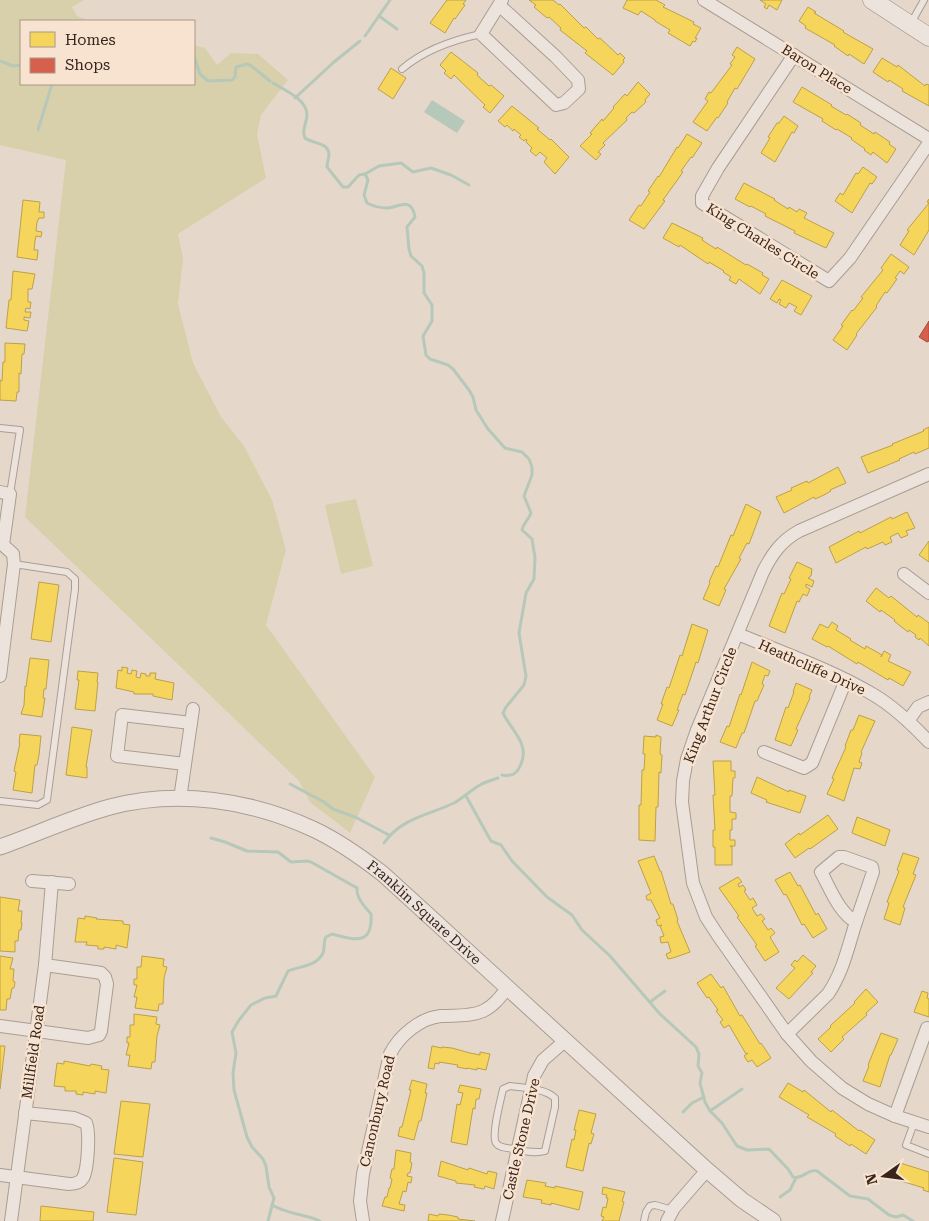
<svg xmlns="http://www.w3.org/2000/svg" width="929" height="1221" font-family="'Roboto Serif',serif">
  <rect width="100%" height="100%" fill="#e5d8ca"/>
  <g fill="#d8d0ab">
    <polygon points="0,0 84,0 72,7 77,16 90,21 21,21 21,84 194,84 194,45 205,48 217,65 231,53 258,54 288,80 261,115 257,134 266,178 178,234 183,258 178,304 193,363 221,417 244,446 272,500 286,550 266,625 375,777 350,833 310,802 299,781 25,517 66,160 0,145"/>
    <polygon points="356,499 373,566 341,574 325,505"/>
  </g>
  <polygon fill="#b6c8b9" points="432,100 465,121 457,133 424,112"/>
  <g fill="#f6d55c" stroke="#bda049">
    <polygon points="447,0 466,0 463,4 465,5 455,19 454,18 445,33 430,23"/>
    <polygon points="529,0 553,0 559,5 560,4 584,28 586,27 598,39 600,38 618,55 620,53 625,58 623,60 624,62 613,75 585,53 587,51 560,30 561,28 549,17 547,18 534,7 536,5"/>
    <polygon points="627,0 656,0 665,5 663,7 694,22 693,24 701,28 695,38 697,38 695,42 693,41 690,46 668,33 670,30 655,21 655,20 641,11 638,15 623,8"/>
    <polygon points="760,0 782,0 777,10 769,5 767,9 764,7 766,4"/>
    <polygon points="808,7 816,12 814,13 844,31 843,32 873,49 864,64 849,54 848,56 834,46 835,45 805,28 806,26 799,21"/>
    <polygon points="737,47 755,59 737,89 735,88 727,102 728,103 718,118 717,117 707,131 693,122 708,101 705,99 709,92 711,93 732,65 730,64 735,57 732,55"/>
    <polygon points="451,52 478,73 477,75 489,86 491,85 504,96 490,113 483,107 485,105 454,75 451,79 444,73 446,71 440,65"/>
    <polygon points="882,58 897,67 898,65 925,86 926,84 929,85 929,106 902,91 903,89 889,80 888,82 873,72"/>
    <polygon points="391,68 406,78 393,99 378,89"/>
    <polygon points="638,82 650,94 645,100 646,102 634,113 632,112 626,118 627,120 603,143 605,145 598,152 601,154 596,160 580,146 592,134 590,133 602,119 603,121 614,108 613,107 625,94 627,96"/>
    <polygon points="802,87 832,105 831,106 846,115 847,114 861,123 860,125 874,134 875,132 890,142 889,144 896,149 887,163 873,152 871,155 864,150 865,149 851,139 852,138 837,129 836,130 822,121 823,119 793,102"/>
    <polygon points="512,106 539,128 537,129 550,140 551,139 569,157 555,174 544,162 547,158 540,152 536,156 530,151 532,148 526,142 527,140 526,139 524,141 519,137 521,135 514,129 513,131 507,125 505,127 498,121"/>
    <polygon points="784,116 798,126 794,133 792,132 775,162 761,153 770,138 768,137 777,123 779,123"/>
    <polygon points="687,134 702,143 692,158 691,157 681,171 683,172 663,200 665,201 644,229 629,220 639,205 641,206 650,192 648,191 658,176 659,177 677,147 678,148"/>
    <polygon points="863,167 877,177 872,184 870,183 852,213 835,201 840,193 843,195 856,173 858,174"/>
    <polygon points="744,183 775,199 774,200 788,209 789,207 797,212 799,209 807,213 804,218 834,233 826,248 794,233 795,231 765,216 766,214 751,206 750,207 735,199"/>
    <polygon points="929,199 929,230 914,255 900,245 909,231 907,230 929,203 927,202"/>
    <polygon points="23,200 40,202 39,212 44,212 44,218 39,218 37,222 36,231 42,232 41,237 36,236 35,241 34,250 38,250 37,260 17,257"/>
    <polygon points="672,223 703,238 702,240 716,249 717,247 746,265 747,264 763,273 762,275 769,279 760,294 739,279 736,284 729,280 731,277 723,272 724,271 709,262 708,264 680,245 679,247 663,238"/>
    <polygon points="891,254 909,267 904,274 900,271 895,278 897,279 887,293 885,292 876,306 877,307 856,334 857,335 847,350 833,340 843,326 841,325 852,310 853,311 863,298 861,297 883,270 881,268"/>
    <polygon points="13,271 35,274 32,289 28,289 28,302 31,302 30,309 26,308 25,312 31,312 30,318 24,317 24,320 29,321 27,331 6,328 9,300 11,300"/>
    <polygon points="782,280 812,296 801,315 794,311 797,307 789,303 786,308 779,304 781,300 779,299 777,303 770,299"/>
    <polygon points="5,343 25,344 24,354 22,354 21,374 19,373 19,392 17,392 16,401 0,400 0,380 2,381 3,362 5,362"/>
    <polygon points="929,427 929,448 915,454 914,452 899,459 900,460 868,473 861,457 893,445 892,444 924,431 923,430"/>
    <polygon points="838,467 846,483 830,490 831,491 824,495 815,499 814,497 784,513 776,497 792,490 791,488 807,481 808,483"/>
    <polygon points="746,504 761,512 749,544 747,543 739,558 741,559 724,589 726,590 719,606 703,599 710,583 709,582 716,566 718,567 731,535 733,536"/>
    <polygon points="907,512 915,528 906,531 908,535 901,538 898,533 890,537 892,542 885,545 883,542 867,549 866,547 836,563 829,547 859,531 860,533 891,517 892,519"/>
    <polygon points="929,541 929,562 919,555"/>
    <polygon points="797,562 812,569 811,576 808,578 814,581 812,587 806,584 806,587 810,589 807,596 803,594 799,602 797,601 785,633 769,626 782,593 784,594 791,579 789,578"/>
    <polygon points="39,582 59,585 51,642 31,639"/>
    <polygon points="876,588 889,598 891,596 917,617 918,615 929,623 929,646 920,638 919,640 915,637 916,635 909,630 908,632 894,621 895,620 881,610 880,612 866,601"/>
    <polygon points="832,622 838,626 836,630 851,639 850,640 865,649 866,646 882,655 881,657 884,651 891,655 888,661 911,672 903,686 889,678 888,680 858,662 857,664 828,646 827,647 812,639 820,624 828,628"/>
    <polygon points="692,624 708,630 698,663 696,662 685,695 683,694 677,710 679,710 672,726 657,720 663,704 661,704 667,687 669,688 680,655 682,656"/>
    <polygon points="30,658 49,660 46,689 44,689 43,698 45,698 42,717 21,714 24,705 25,686 26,687"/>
    <polygon points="752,662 770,671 768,676 765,675 762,684 764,685 757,701 755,701 744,733 742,733 736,748 720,742 727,726 729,727 740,694 741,695"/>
    <polygon points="122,667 128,668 127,673 131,674 132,670 137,671 136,677 140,678 141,673 146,674 146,676 150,676 150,673 156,673 155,679 174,683 172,700 153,696 153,694 134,694 134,692 116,688 118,670 122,671"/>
    <polygon points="78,671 98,673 97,682 98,682 95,711 75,709 79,680 77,680"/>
    <polygon points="796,683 812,690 809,697 810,698 796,729 798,730 791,746 775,740 786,707 788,708 794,692 793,692"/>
    <polygon points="859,715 875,721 861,752 862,753 859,762 862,763 860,769 854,768 844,801 827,794 834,779 832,778 846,747 845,746 851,730 853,730"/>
    <polygon points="72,727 92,730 86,767 87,767 87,778 66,775"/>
    <polygon points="20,734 41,736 39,755 37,765 35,765 32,793 13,790 16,772 14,771 15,766 20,743 19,743"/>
    <polygon points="656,735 661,737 660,754 662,755 661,773 659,772 658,807 656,807 655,841 639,840 639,805 641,805 642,770 644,770 645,754 643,754 644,736 656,737"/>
    <polygon points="713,761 731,761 731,771 735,771 735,778 733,778 732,796 730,796 730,812 736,813 736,819 732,819 732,830 730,830 730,840 735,840 735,846 730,846 732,847 732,865 715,865 715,847 713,847 713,830 715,830 713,795 715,795"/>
    <polygon points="757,777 789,792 789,790 806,796 800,813 766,802 767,800 751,793"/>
    <polygon points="828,815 838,829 810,849 809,848 795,858 785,844 799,833 800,835"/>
    <polygon points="857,817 890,830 885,846 852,833"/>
    <polygon points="903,853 919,858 913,874 916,875 903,907 905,908 900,925 884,919 889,903 887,902 899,871 897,870"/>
    <polygon points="654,856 660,871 661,871 671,904 673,904 678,920 677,921 690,952 673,958 668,959 666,954 671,952 668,942 661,943 660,937 664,936 660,926 662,925 658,926 656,920 660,918 651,900 647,900 646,896 651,893 638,861"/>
    <polygon points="790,872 798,886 800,885 816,915 818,913 827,929 813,938 804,924 802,925 786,894 784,895 775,880"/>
    <polygon points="738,877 742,882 738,884 739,887 743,885 746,890 744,891 750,900 753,898 757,905 752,908 757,916 761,914 765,919 762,921 768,930 771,928 775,933 770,937 779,952 765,961 755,946 757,945 737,917 739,916 719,888"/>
    <polygon points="0,897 20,900 18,911 22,911 21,923 22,923 21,930 19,930 18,941 15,941 15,952 0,951"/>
    <polygon points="85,916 97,918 96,919 123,921 123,924 130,925 127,948 116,945 116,949 104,947 104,949 98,949 98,946 86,945 87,942 75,942 78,918 85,919"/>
    <polygon points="803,955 816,966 811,972 813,973 789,999 776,988 795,968 791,965 795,960 797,962"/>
    <polygon points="0,956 13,958 10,969 14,969 13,981 15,982 14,988 12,988 10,999 7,999 6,1010 0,1010"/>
    <polygon points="142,956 164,959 163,966 167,967 164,978 163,1004 159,1004 158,1011 135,1008 137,997 134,997 137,985 134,985 134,979 137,979 137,967 141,967"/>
    <polygon points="711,974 721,988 723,986 740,1016 742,1015 760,1044 761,1043 771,1058 757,1067 752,1060 748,1062 744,1056 748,1053 746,1054 729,1025 724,1028 720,1022 723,1020 716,1011 718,1010 709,997 707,998 697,983"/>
    <polygon points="866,989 878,1002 866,1013 867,1015 842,1037 844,1039 831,1052 818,1039 831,1027 830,1026 855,1003 854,1002"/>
    <polygon points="922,991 928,993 927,998 929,999 929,1017 914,1012"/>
    <polygon points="134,1014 157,1017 156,1024 160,1025 157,1036 155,1062 152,1062 151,1069 128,1066 130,1055 126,1055 129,1043 127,1043 127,1037 130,1037 130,1025 134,1025"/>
    <polygon points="881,1033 898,1039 891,1055 890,1055 880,1087 863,1081 869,1066 868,1065"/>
    <polygon points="0,1046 5,1046 0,1089"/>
    <polygon points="432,1046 442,1048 442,1047 452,1048 470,1053 480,1055 480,1052 490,1054 486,1070 477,1068 477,1070 467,1068 467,1069 457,1067 458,1065 439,1062 439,1064 435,1063 434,1069 428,1068"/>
    <polygon points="64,1061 90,1066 91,1064 102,1066 101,1069 109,1070 106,1093 95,1091 95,1094 83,1092 83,1095 76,1094 76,1091 65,1091 65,1087 54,1086 57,1063 64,1064"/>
    <polygon points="412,1080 427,1084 425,1093 427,1093 421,1121 419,1121 414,1140 398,1136 400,1127 402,1127 411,1090 409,1090"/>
    <polygon points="788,1083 803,1092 804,1090 831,1112 832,1110 859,1131 860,1130 875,1140 866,1154 851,1144 850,1146 835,1136 836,1134 807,1117 809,1115 779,1097"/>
    <polygon points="460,1085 481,1089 479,1099 476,1099 475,1109 473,1108 467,1145 451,1142 457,1104 460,1105 463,1093 458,1092"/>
    <polygon points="121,1101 150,1104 143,1157 114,1154"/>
    <polygon points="579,1110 596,1114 591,1133 594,1134 591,1144 589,1143 583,1171 566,1167 572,1139 574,1140 576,1130 574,1130"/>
    <polygon points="396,1150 411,1153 410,1162 412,1163 410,1173 408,1173 407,1176 412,1177 411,1183 408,1182 406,1192 403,1191 399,1204 405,1205 404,1211 382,1206 385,1197 387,1197 389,1188 390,1188 392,1179 390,1178 392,1169 394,1169"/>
    <polygon points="114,1158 143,1162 136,1215 107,1212"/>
    <polygon points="441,1161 468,1170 469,1168 487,1174 488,1171 497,1173 494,1189 485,1186 484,1189 474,1187 475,1185 456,1183 456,1181 438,1176"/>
    <polygon points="897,1162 929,1172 929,1192 923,1190 924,1188 891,1178"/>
    <polygon points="527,1180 546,1183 545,1186 555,1188 555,1186 583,1192 579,1210 551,1203 551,1205 541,1203 542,1200 523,1197"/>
    <polygon points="603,1187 625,1192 622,1201 624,1202 619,1221 602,1221 604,1217 601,1216 603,1207 606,1208 608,1198 606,1198 607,1195 602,1194"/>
    <polygon points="41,1206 94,1212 93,1221 40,1221"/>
    <polygon points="429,1214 438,1216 439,1214 448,1215 458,1217 458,1219 475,1221 428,1221"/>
  </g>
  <polygon fill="#d6604d" stroke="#a74e3e" points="929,321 929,341 927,342 919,337"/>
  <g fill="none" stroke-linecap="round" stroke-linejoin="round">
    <g stroke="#b6c8b9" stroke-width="3">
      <polyline points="379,16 397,29"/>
      <polyline points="365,36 390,0"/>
      <polyline points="194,56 200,74 208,81 232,80 235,77 236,67 247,64 250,65 270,81"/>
      <polyline points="0,61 13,66 21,65"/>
      <path d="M273,83C284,90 307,99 307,115C307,123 301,129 305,138C313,144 328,142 329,154C329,158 327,163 327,167L343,187H348L359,175L365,174L379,166L401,163L413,172L431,168L451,175L469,185"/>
      <polyline points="295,98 334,62 360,41"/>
      <polyline points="38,130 52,84"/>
      <path d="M365,174L368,180L364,195L367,203C373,206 380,208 387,208C398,208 411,195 415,217L407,227L409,249L411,256L422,266L424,273V293L432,305V321L423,336L426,355L430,359L448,365L453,369L469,390L473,397L476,410L488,429L505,448L522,452L529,459L532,467V475L524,496L531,513C529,519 523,524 522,530L532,539L535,558L534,579L526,593L519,633L526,676L524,685L506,707L503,713C511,730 530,744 521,764C519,769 515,775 510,775C507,776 504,775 502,775"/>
      <polyline points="290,784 324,802 333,809 355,817 389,835"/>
      <path d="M466,796L491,841L501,845L512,861L547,897L572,915L582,930L610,956L660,1014L696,1047L699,1054L698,1066L702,1073L700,1083L705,1102L710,1111L722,1123L737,1146L747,1150L769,1149L788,1169L793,1177C803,1180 808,1168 817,1171L850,1196L868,1199L889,1215L896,1217L903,1215L913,1221"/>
      <polyline points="211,838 225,842 247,851 278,852 291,862 307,861 311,862 357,888"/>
      <path d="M384,843C401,818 429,815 454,803C463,798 471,790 480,785C485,782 492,780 498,778"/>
      <polyline points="650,1002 665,991"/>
      <polyline points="710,1111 742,1089"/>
      <polyline points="683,1112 692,1103 704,1097"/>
      <polyline points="780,1197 790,1190 796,1178"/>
      <path d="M272,1205C287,1214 304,1214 320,1221"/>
      <path d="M268,1221L274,1198L269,1187L266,1166L263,1159L252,1147L247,1137L234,1090L233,1073L236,1053L232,1032L239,1020L251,1005L265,998L276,996L288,971C300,966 316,967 323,953C325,948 323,942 326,937L332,934C355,940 373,946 371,914C365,907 356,898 357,888"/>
    </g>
    <g stroke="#a99d94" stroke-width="8">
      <g id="service">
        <polyline points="911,23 924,0"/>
        <path d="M402,69C424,50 453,40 481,34"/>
        <polyline points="0,428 20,430 10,494"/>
        <polyline points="0,801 38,805 47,800 75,589 75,579 67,572 14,564"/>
        <path d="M510,1086C524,1088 544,1088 555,1098V1107L545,1151C535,1154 524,1151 514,1149C508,1148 499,1148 496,1143C491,1135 501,1099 503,1089Z"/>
        <polyline points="914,1123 906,1145 929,1154"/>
        <polyline points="644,1221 646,1212 650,1206 655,1205 673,1210"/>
      </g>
    </g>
    <g stroke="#a99d94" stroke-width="14">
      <g id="minor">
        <polyline points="704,0 929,139"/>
        <polyline points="499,5 556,57 578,80 579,89 564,103 556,105 481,34 502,0"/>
        <polyline points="794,55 718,168 702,196 702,203 829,281 850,258 929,143"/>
        <path d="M929,474L799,531C781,541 772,554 763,572L697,730L687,759L683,781L682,802L693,883L706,917L717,934L787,1034L811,1061L842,1088L868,1104L895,1116L929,1127"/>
        <polyline points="0,492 10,494 3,545 13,554 14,564 0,676"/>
        <polyline points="904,574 929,593"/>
        <path d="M738,634C783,653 832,670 874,695C894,707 913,725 929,742"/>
        <polyline points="908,721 918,707 929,702"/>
        <polyline points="764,752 804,768 812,763 846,680"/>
        <polyline points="185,764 117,756 122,715 191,723"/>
        <polyline points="180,799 193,709"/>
        <path d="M839,857H844L872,867L873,872L856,922C839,913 830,888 821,872Z"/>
        <polyline points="32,881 69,884"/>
        <polyline points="0,1026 88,1038 99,1035 101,1031 107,984 105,977 101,973 95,972 45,965"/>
        <path d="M787,1034L828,994C843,972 848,947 856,922"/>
        <polyline points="895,1116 927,1028"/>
        <path d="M0,1175L69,1184C75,1184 80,1183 83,1178C88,1169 90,1132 86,1123L74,1118L25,1113"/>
        <polyline points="11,1221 45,965 52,882"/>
        <path d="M363,1221L360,1201L363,1174L390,1054C399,1036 420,1018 441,1016C455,1015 470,1017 483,1011C494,1006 501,996 508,987"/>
        <polyline points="502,1221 534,1076 543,1060 566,1040"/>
        <polyline points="667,1221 674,1208 707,1170"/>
      </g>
    </g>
    <g stroke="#a99d94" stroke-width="17">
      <g id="tertiary">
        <path id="s1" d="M0,847C37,834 73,817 110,807C177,789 251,800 313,829C339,841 361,857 383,874L707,1170L742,1200L773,1221"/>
      </g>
    </g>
    <g stroke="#998d84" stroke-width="19">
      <polyline id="secondary" points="872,0 929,37"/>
    </g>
    <use href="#service" stroke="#ece4dc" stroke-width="6"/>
    <use href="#minor" stroke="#ece4dc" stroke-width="12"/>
    <use href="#tertiary" stroke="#ece4dc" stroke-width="15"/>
    <use href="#secondary" stroke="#ece4dc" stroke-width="18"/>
  </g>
  <g text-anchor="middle" stroke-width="5" stroke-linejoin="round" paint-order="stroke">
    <g font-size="14" fill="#38241c" stroke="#f7e3cf">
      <text transform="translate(817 69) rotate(32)" y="5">Baron Place</text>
      <text transform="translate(763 241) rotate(32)" y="5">King Charles Circle</text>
      <text transform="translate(812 667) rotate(24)" y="5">Heathcliffe Drive</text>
      <text transform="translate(710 705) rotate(-69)" y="5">King Arthur Circle</text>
      <text dy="5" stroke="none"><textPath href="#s1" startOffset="465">Franklin Square Drive</textPath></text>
      <text transform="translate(33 1052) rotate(-82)" y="5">Millfield Road</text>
      <text transform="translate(377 1111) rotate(-77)" y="5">Canonbury Road</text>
      <text transform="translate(521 1139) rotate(-77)" y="5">Castle Stone Drive</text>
    </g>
  </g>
  <rect x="20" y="20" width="175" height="65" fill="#f7e3cf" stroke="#ab9787"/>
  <rect x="30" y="32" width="25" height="15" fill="#f6d55c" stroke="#ab9787"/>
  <text x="65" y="45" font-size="15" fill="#38241c">Homes</text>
  <rect x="30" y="58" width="25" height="15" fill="#d6604d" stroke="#ab9787"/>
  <text x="65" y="70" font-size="15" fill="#38241c">Shops</text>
  <g transform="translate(884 1176) rotate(256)" stroke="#f7e3cf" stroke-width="4" paint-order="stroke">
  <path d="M0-4L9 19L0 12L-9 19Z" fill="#38241c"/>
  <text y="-8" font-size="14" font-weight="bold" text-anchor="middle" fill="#38241c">N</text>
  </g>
</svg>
